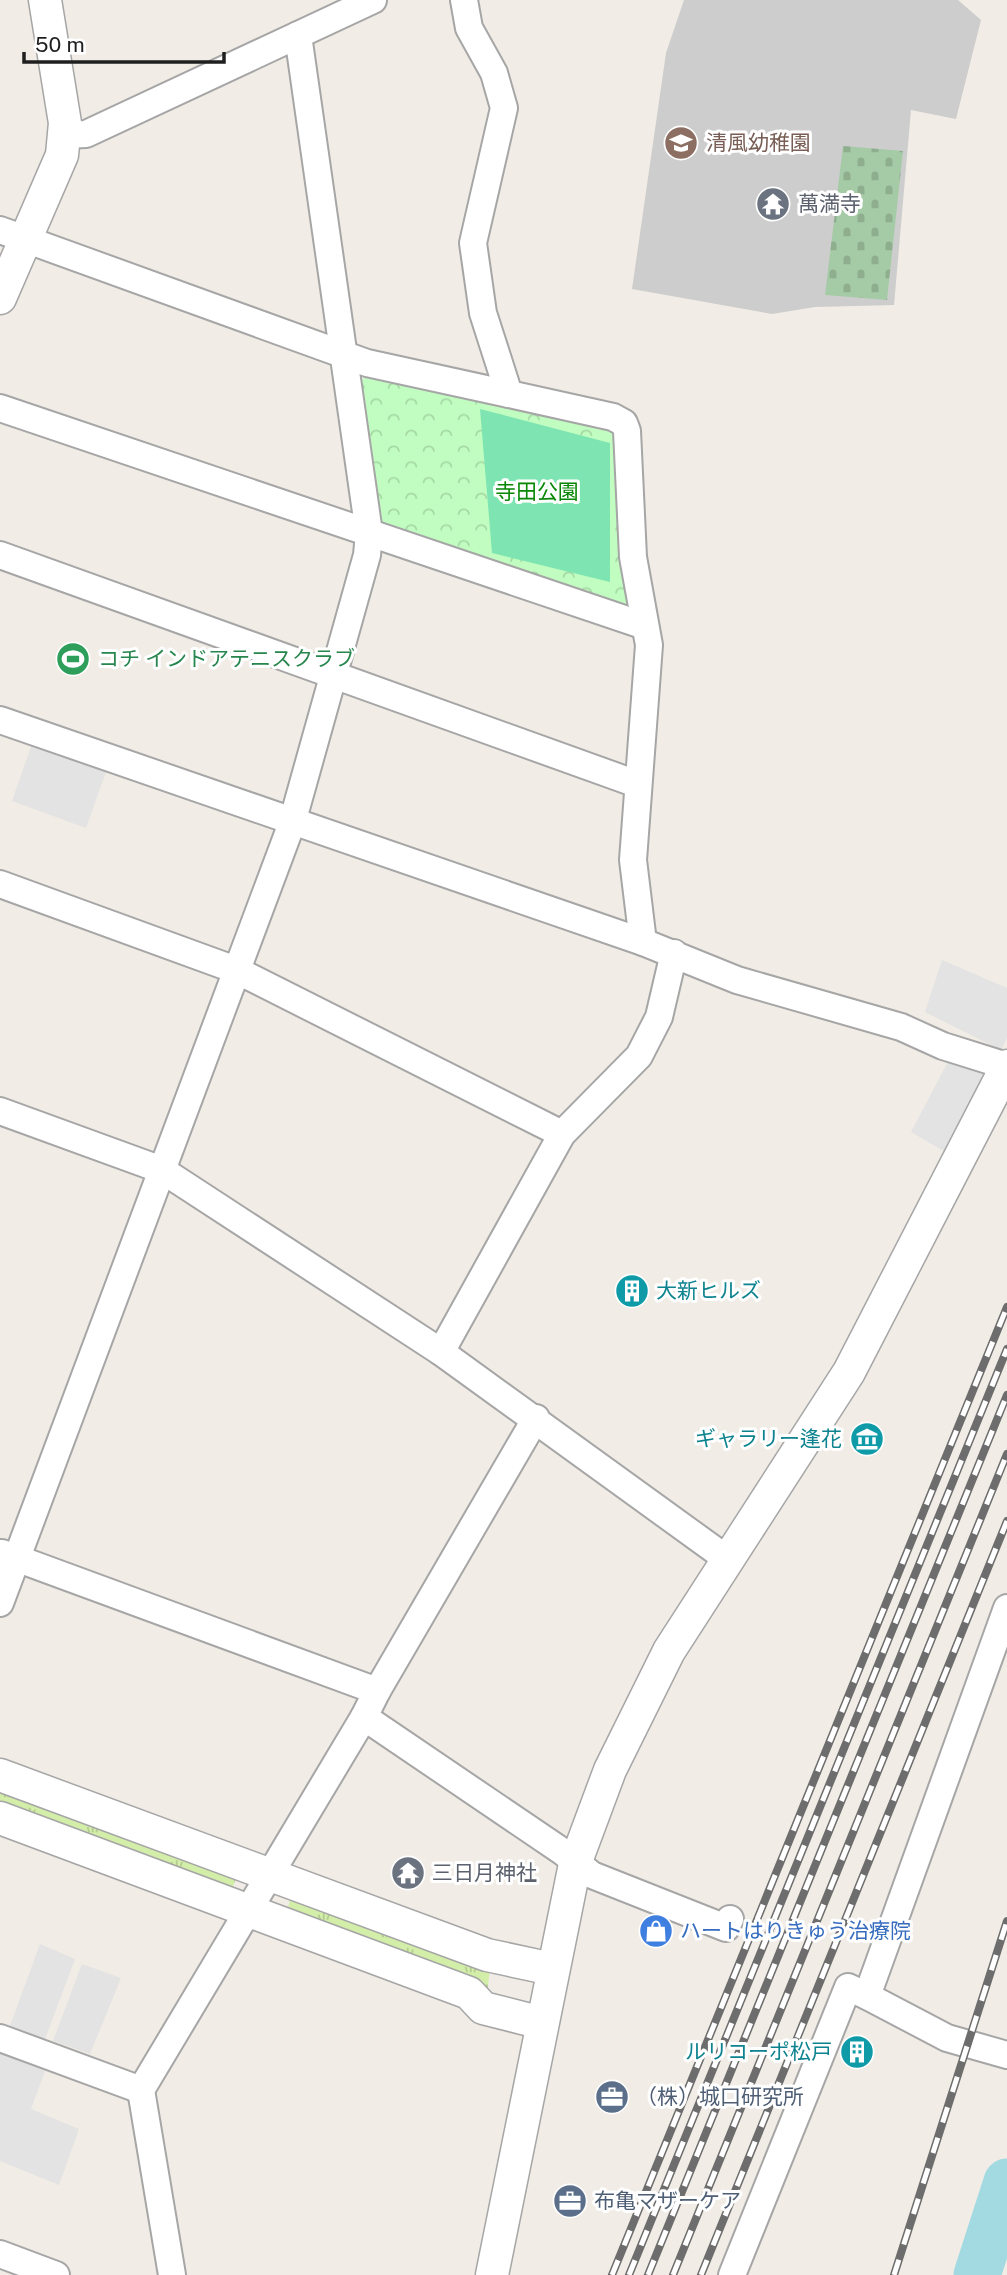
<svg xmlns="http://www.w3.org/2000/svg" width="1007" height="2275" font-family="'Public Sans','Noto Sans JP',sans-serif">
  <defs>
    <pattern id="grass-tufts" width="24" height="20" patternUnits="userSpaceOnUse" patternTransform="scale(1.75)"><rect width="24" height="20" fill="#d2eea8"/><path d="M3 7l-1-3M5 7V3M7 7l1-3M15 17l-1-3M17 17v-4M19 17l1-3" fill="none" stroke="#b4cc90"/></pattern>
    <pattern id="cemetery-stones" width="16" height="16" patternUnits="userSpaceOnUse" patternTransform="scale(1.75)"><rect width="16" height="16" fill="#a5cba6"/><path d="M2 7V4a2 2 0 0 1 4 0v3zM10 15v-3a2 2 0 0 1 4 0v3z" fill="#8eae8e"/></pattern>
    <pattern id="park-crowns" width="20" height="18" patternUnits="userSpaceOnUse" patternTransform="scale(1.75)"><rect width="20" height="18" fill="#c1fdc0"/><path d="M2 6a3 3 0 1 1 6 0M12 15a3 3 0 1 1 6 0" fill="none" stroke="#a5d8a5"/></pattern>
  </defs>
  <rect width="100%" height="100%" fill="#f1ece5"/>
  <polygon fill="#cdcdcd" points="684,0 958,0 981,20 956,119 911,110 894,305 815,307 772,314 632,289 666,53"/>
  <g fill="url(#grass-tufts)">
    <polygon points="0,1783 237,1876 232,1889 0,1809"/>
    <polygon points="291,1896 490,1967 487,1996 287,1912"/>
  </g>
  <polygon fill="url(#cemetery-stones)" points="843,146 903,151 887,300 825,295"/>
  <polygon fill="url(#park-crowns)" points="372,372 608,426 618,433 632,599 625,607 384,526 379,516 358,383"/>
  <polygon fill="#7ee5b2" points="480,409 610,443 610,582 492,553"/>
  <g fill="#e3e3e3">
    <polygon points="33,741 108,766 86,828 12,801"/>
    <polygon points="942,960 1007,988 1007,1038 1001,1050 925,1012"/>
    <polygon points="949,1060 985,1071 987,1076 947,1153 911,1132"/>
    <polygon points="40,1944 75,1959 45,2039 10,2026"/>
    <polygon points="82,1964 121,1978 90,2054 53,2041"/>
    <polygon points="0,2053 45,2071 31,2109 79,2129 59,2185 0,2161"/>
  </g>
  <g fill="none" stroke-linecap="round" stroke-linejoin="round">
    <polyline stroke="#a3dae1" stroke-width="47" points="977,2275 1007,2182"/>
    <g stroke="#a6a6a6" stroke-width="30">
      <g id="minor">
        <polyline points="464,0 469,28 494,73 504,108 473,243 483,313 509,394 613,417 624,423 627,431 633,557 649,645 633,860 643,942 737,980 901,1027 943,1046 1007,1066"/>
        <polyline points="298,35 373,0"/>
        <polyline points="0,230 367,363 509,394"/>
        <polyline points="0,408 645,626"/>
        <polyline points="0,555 637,784"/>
        <polyline points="0,720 643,942"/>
        <polyline points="0,884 236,970 562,1134 441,1352"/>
        <polyline points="0,1111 162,1170 441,1352 727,1559"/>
        <polyline points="562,1134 639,1056 659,1017 674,953"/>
        <polyline points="2,1553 377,1691 364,1717 563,1852 592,1875 726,1928 730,1919"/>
        <polyline points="0,1603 292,823 367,555 369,533 298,35 86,134 65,135"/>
        <polyline points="377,1691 536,1418"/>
        <polyline points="867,1996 947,2038 1007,2055"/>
        <polyline points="0,2038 141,2090"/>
        <polyline points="0,2254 56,2275"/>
        <polyline points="172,2275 141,2090 364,1717"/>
        <polyline points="732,2275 848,1987 867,1996 1007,1608"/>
      </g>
    </g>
    <g stroke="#a6a6a6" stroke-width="35">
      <g id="tertiary">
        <polyline points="0,298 62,155 65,123 45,0"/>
        <polyline points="0,1775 487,1955 552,1969"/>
        <polyline points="0,1818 469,1993 483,2008 542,2023"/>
        <polyline points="492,2275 575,1864 610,1770 669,1651 849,1372 1007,1066"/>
      </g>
    </g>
    <use href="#minor" stroke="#fff" stroke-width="26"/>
    <use href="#tertiary" stroke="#fff" stroke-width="32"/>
    <g stroke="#6d6d6d" stroke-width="8">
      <g id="rail">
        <polyline points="612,2275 1007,1307"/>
        <polyline points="629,2275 1007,1349"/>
        <polyline points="648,2275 1007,1395"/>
        <polyline points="673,2275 1007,1454"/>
        <polyline points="701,2275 1007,1521"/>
        <polyline points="894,2275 1007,1921"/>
      </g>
    </g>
    <use href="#rail" stroke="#fff" stroke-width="5" stroke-dasharray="16" stroke-linecap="butt"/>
  </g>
  <defs>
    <g id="school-disc" transform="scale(1.75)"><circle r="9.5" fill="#8d6e63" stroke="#fff"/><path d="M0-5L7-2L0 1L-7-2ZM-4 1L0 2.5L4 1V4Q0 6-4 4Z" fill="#fff"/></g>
    <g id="temple-disc" transform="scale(1.75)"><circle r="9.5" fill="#6b7280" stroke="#fff"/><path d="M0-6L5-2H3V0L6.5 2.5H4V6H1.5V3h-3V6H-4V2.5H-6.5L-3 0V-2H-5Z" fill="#fff"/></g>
    <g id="stadium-disc" transform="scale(1.75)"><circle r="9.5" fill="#2e9e5b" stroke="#fff"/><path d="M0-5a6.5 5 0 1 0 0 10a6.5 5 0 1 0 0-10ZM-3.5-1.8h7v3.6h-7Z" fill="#fff"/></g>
    <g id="building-disc" transform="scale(1.75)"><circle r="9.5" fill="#0f9aa8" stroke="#fff"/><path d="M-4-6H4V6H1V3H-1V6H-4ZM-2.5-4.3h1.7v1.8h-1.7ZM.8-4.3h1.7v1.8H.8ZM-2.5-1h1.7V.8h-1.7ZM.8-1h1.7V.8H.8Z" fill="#fff"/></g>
    <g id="museum-disc" transform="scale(1.75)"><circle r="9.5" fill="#0f9aa8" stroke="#fff"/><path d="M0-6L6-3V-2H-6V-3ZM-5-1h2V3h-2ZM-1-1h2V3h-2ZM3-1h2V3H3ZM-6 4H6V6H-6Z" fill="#fff"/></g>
    <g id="shop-disc" transform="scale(1.75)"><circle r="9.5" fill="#3f7fe0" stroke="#fff"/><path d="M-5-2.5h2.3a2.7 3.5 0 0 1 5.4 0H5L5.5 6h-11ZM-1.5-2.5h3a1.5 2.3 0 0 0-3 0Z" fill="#fff"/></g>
    <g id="office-disc" transform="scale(1.75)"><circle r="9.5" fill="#5c6f8a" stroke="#fff"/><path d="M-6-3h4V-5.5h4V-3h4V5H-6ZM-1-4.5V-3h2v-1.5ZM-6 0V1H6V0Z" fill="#fff"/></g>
  </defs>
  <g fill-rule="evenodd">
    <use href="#school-disc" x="681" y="143"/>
    <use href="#temple-disc" x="773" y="204"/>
    <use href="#stadium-disc" x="73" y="659"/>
    <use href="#building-disc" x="632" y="1291"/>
    <use href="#museum-disc" x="867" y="1439"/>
    <use href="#temple-disc" x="408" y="1873"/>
    <use href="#shop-disc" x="656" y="1931"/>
    <use href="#building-disc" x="857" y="2052"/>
    <use href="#office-disc" x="612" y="2097"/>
    <use href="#office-disc" x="570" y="2201"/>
  </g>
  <g text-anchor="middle" stroke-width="6" stroke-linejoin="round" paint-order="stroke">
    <g font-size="21" fill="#785e54" stroke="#fff" text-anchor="start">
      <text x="706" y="150">清風幼稚園</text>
    </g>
    <g font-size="21" fill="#5b616d" stroke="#fff" text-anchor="start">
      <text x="798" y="211">萬満寺</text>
      <text x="432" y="1880">三日月神社</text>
    </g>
    <g font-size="21" fill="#078704" stroke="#fff">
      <text x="537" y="499">寺田公園</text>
    </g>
    <g font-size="21" fill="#27864d" stroke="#fff" text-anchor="start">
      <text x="98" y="666">コチ インドアテニスクラブ</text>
    </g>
    <g font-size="21" fill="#0d838f" stroke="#fff" text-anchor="end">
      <text x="656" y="1298" text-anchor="start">大新ヒルズ</text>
      <text x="842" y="1446">ギャラリー逢花</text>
      <text x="832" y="2059">ルリコーポ松戸</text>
    </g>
    <g font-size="21" fill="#366cbe" stroke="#fff" text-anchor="start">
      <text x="680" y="1938">ハートはりきゅう治療院</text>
    </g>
    <g font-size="21" fill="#4e5e75" stroke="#fff" text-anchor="start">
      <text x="636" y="2104">（株）城口研究所</text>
      <text x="594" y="2208">布亀マザーケア</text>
    </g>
  </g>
  <path d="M24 52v10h200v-10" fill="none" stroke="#1f1f1f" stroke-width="3.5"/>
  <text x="35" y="52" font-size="21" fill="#1f1f1f" stroke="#ffffff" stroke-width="5" paint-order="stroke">50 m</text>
</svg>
